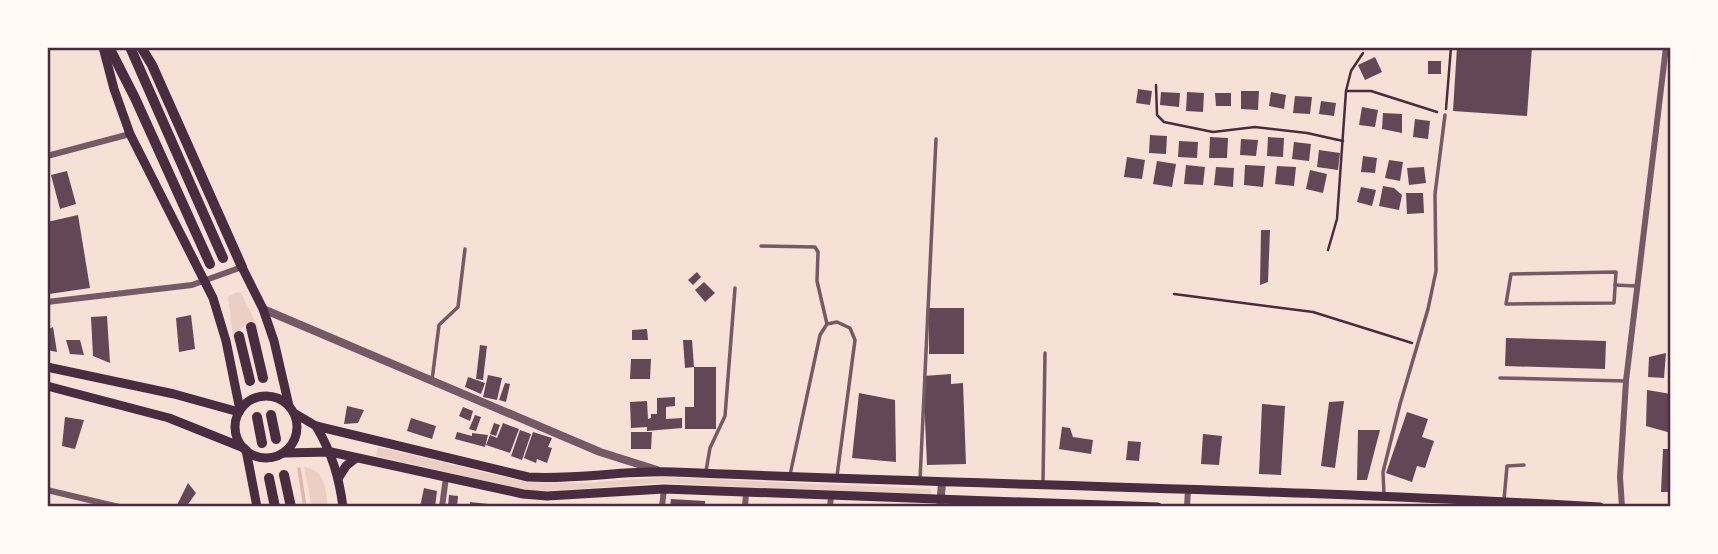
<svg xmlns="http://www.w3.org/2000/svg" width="1718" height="554" font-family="'Crimson Pro',serif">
  <rect width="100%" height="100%" fill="#f7e1d7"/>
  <g fill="#ebcfc5">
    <path d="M237,292L241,293L260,331L255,325C241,322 238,333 234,345L228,297Z"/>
    <polygon points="378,447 526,482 586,483 663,477 931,489 931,496 663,483 548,491 524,490 376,456"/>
    <path d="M304,467C326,470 325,488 328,507H312Z"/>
  </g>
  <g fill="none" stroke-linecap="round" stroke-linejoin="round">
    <polyline stroke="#dcb8b0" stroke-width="3.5" points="299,469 305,507"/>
  </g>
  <g fill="#644757">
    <polygon points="1457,47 1532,47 1527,116 1453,111"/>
    <polygon points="1375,57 1382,72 1365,80 1358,65"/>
    <rect x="1428" y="61" width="13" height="13"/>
    <polygon points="1138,89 1152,91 1150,105 1136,103"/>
    <polygon points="1241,91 1259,91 1258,110 1241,109"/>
    <polygon points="1161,92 1180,93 1179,107 1160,105"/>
    <polygon points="1187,92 1204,93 1203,112 1186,111"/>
    <polygon points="1271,92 1286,95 1284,109 1269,106"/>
    <polygon points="1215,93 1231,93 1231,106 1216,106"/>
    <polygon points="1295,96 1312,97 1310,114 1293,113"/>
    <polygon points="1321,101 1336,103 1334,116 1319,114"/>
    <polygon points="1362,107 1378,110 1375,127 1359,125"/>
    <polygon points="1383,113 1402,114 1402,133 1382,129"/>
    <polygon points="1415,119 1430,121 1428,139 1413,137"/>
    <polygon points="1150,135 1167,136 1166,154 1149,153"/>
    <polygon points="1210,137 1228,138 1227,158 1209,158"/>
    <polygon points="1268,137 1284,138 1283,157 1267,156"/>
    <polygon points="1241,139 1258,140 1256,156 1240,155"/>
    <polygon points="1179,141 1198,142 1197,158 1178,157"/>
    <polygon points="1294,142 1311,144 1309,161 1292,159"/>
    <polygon points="1319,150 1340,153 1338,170 1317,167"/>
    <polygon points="1363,156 1377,158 1375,173 1361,172"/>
    <polygon points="1127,157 1145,160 1142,179 1124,177"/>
    <polygon points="1389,160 1403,162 1400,181 1385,178"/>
    <polygon points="1157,161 1176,164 1172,187 1153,184"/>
    <polygon points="1186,165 1205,167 1203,185 1184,184"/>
    <polygon points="1245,165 1265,166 1263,187 1244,185"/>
    <polygon points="1277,166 1296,167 1294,186 1275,184"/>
    <polygon points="1216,167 1234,168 1233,187 1214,185"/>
    <polygon points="1424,167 1426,183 1409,185 1407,168"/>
    <polygon points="1310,170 1327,174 1323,193 1306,189"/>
    <polygon points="67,171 76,204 60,209 51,175"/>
    <polygon points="1383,186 1394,188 1402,195 1399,210 1379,206"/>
    <polygon points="1361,187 1376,190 1372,206 1357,202"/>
    <polygon points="1406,193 1423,193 1424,213 1407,214"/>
    <polygon points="78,215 90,288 49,294 47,222"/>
    <polygon points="1261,230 1270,230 1268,282 1260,285"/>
    <polygon points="697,272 701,277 693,285 688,280"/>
    <polygon points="704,282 715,293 705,302 695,290"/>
    <rect x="929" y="308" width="35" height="46"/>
    <polygon points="191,315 195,349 179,352 176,318"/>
    <polygon points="107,316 110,363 93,356 91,317"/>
    <polygon points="53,327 57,352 47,350 47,330"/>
    <polygon points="647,329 648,340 632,340 632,330"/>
    <polygon points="1506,338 1606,341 1605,369 1505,366"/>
    <polygon points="66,340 80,340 84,355 70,354"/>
    <polygon points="683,340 692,340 694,367 685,368"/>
    <polygon points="480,345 487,346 483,380 476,379"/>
    <polygon points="1666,353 1664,378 1648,377 1649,357"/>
    <polygon points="631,359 651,359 650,379 630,379"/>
    <polygon points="694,367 716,367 716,429 685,429 685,407 694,407"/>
    <polygon points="951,374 951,384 963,383 966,464 927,465 923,376"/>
    <polygon points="488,375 502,378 497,400 483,397"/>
    <polygon points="468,377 485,383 481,394 465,387"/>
    <polygon points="505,383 510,384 506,402 499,400"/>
    <polygon points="1647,390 1671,394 1671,433 1646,426"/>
    <polygon points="859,393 895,400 896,462 852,458"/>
    <polygon points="675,397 675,406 666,407 666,419 682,418 682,428 647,431 647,427 631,428 630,402 647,401 648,419 651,418 651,414 657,414 657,398"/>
    <polygon points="1344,401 1335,468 1321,466 1329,402"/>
    <polygon points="1262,404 1285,406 1281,475 1259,474"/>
    <polygon points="347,406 364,410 358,423 344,424"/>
    <polygon points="463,407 473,411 470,421 459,416"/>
    <polygon points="1407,412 1428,419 1422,437 1434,441 1425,468 1417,466 1412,482 1386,473"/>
    <polygon points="475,415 481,417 476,431 469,429"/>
    <polygon points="65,417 84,420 75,449 62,446"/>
    <polygon points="411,418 436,426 432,439 407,431"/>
    <polygon points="494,423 500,425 496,436 490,434"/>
    <polygon points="503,423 519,429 510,453 486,445 490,435 497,438"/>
    <polygon points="1062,427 1070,428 1073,437 1093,440 1091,454 1059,449"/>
    <polygon points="520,430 531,434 522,460 511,456"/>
    <polygon points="1358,430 1380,430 1367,480 1357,480"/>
    <polygon points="457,432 472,436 472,433 488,435 485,447 455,439"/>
    <polygon points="533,432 552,438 548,447 552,448 547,463 537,459 536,463 524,458"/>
    <polygon points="631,432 652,432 651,449 631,449"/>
    <polygon points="1203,434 1222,436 1219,465 1201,464"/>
    <polygon points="1128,441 1141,442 1139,461 1126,460"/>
    <polygon points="1663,449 1671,449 1671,492 1661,492"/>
    <polygon points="188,483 196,493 186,507 176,507"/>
    <polygon points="424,488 437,491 435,507 420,507"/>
    <polygon points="449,495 458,496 457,507 448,507"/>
    <polygon points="671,499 705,501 705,507 670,507"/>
    <polygon points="470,502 498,505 498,507 470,507"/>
  </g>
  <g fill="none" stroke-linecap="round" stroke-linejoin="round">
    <g stroke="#4a2c40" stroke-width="2.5">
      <polyline points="1156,85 1157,115 1164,122 1213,132 1255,127 1307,133 1343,141"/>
      <polyline points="1346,91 1371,91 1437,112"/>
      <polyline points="1446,109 1451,47"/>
      <polyline points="1328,250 1337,219 1346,91 1351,71 1363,53"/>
      <polyline points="1174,294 1313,312 1412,343"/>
    </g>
    <g stroke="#755966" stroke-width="3.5">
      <polyline points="761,246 815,247 818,252 817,281 827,324"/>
      <polygon points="1616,272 1614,303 1506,304 1511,274"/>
      <polyline points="1615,285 1636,286"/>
      <polyline points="1500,378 1626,381"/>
      <polyline points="432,380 439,325 458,307 465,249"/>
      <polyline points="706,471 710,448 725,416 735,288"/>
      <polyline points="790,475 820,335 827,324 837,322 850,328 855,340 837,476"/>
      <polyline points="920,480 936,139"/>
      <polyline points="1043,483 1045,353"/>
      <polyline points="1384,495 1383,472 1400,404 1428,309 1436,271 1435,194 1445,115"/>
      <polyline points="1504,500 1507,466 1524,465"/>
    </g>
    <g stroke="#755966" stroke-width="6">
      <polyline points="47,156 130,134"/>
      <polyline points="47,302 192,285 242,267"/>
      <polyline points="47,490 119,507"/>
      <polyline points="442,507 446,477"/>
      <polyline points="662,507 664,489"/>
      <polyline points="745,507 746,493"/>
      <polyline points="830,507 831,496"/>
      <polyline points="1187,507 1188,489"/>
      <polyline points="1622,507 1620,477 1626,381 1666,47"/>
    </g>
    <g stroke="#755966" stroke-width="8">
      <polyline points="263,309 600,452 657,470"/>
      <polyline points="940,507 942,483"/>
    </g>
    <g stroke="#4a2c40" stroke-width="9">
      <polyline points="103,47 114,89 130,134 213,298 226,341 240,410"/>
      <polyline points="242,267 263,309 274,341 289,406"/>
      <polyline points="47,367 174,394 239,412"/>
      <polyline points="47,386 169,418 244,448"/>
      <circle cx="266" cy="427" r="31"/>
      <path d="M294,413L316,426L528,477C576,480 625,470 673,472C982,485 1291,489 1600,507"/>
      <path d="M316,426C332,453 339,477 343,507"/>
      <polyline points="246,450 257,507"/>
      <polyline points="284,453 331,452 523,494 547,496 664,489 1158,507"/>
      <polyline points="339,477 346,466 356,458"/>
    </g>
    <g stroke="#4a2c40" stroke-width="10">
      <polyline points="109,47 135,98 210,264"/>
      <polyline points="130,47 223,258"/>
      <polyline points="141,47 152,65 242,267"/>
      <polyline points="251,327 263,378"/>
      <polyline points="239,336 250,381"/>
      <polyline points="271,415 276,439"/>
      <polyline points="257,417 262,443"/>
      <polyline points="284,475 291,507"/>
      <polyline points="269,478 275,507"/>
    </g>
  </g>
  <rect width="1718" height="554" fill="none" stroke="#fffaf5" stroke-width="98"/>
  <rect x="49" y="49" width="1620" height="456" fill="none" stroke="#4a2c40" stroke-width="2.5"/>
</svg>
